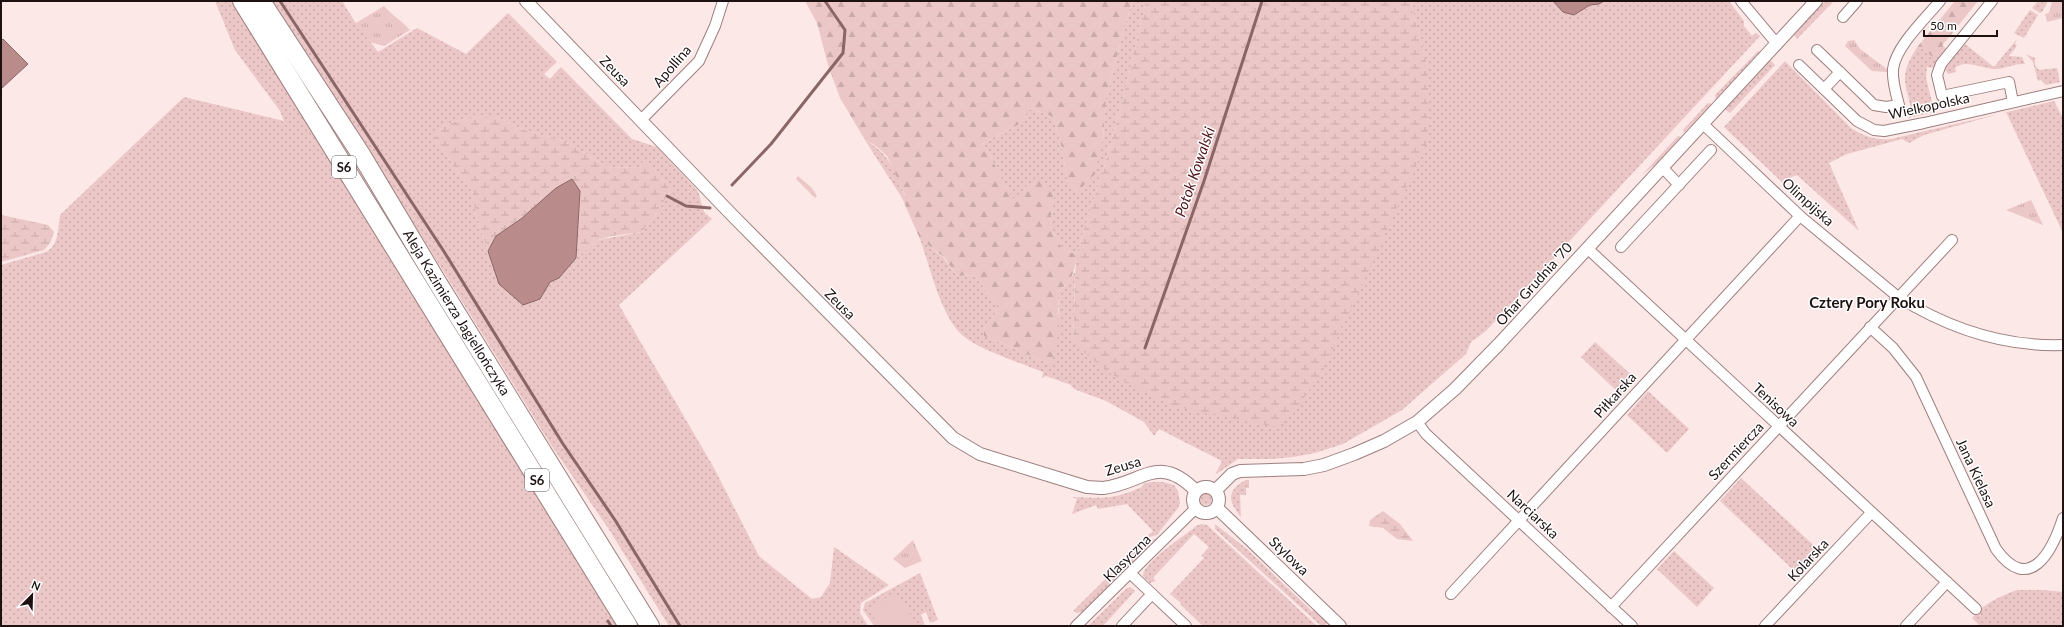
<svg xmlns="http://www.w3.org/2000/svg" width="2064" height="627" font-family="Lato,sans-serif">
  <defs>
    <pattern id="grass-dots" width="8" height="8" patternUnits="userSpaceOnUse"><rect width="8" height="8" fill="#ecc7c7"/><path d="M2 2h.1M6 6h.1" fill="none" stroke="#caaaaa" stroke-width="1.8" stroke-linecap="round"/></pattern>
    <pattern id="forest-firs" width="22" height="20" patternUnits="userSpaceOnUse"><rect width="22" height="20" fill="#ecc7c7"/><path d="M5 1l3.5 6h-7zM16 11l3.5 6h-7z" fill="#caaaaa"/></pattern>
    <pattern id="wetland-marsh" width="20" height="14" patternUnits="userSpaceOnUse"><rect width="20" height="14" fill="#ecc7c7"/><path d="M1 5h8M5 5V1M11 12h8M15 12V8" fill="none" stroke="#caaaaa"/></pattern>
    <pattern id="park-tufts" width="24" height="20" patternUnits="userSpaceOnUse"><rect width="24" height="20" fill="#ecc7c7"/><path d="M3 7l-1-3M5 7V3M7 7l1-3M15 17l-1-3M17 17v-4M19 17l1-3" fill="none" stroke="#caaaaa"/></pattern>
  </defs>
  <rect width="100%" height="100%" fill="#fde8e8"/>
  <g fill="url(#grass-dots)" fill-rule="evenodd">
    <path d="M215,1H232L618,626H1V265L46,252C59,245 58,229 60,215L184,97L284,121L280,111L235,50Z"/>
    <path d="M270,1H342L355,22L378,52L417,28L466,54L508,13L557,62L544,74L550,79L561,67L632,139L657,147L698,191L704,212L712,219L619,305L714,468L759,556L812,599L821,597L830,583L834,547L889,585L861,603L860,613L868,626H669L608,528L551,445L367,148ZM495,117L527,131L562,140L608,167L640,168L645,158L671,190L654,217L642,232L598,240L576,258L559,278L550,281L540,299L499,284L476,216L472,191L434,138L444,125L467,118Z"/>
    <polygon points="1133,1 1146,1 1126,86 1104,167 1076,255 1061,247 1050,225 1054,193 1028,184 1024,191 1013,200 983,143 1018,125 1031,108 1053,117 1061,144 1067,179 1077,192 1103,139 1106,99 1125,25"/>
    <path d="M1410,1H1553L1563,12L1574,15L1590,5L1599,4L1604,1H1729L1744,21V26L1752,36L1756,33L1760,36L1486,331L1471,342L1466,354L1402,410L1343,444L1315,453L1293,457L1272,459H1238L1215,475L1222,461L1159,429L1154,436L1144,422L1106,401L1074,389L1071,385L1046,376L1042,378L1043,372C1021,363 979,350 962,335C941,316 930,267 920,239L943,257L957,276L974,275L997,304L996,313L984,328V336L1048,363L1059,313L1058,292L1065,286L1075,272L1073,343L1428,68Z"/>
    <polygon points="1825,1 1834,1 1797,39 1794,35"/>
    <polygon points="2038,1 2048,1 2042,12 2040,13 2032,8"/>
    <polygon points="2030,10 2038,15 2024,38 2014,33"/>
    <path d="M2017,39L2015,44L2017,46L2009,56L2022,57L2025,64C2014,63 2003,70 1993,69C1982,68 1965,59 1955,68L1956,72L1948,74L1944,68L1965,44L1994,67Z"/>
    <path d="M1942,45L1948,50L1934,68L1927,67L1926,78L1932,102L1939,101L1940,108L1932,110L1934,112L1908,118C1914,106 1906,94 1905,81C1904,68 1911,57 1918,46L1933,57Z"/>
    <polygon points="1758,51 1761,52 1716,100 1715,95"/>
    <polygon points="2026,54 2035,58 2035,65 2039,70 2057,68 2060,82 2046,85 2041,80 2038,81 2033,62"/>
    <polygon points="1770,60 1775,65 1730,113 1725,109"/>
    <path d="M1785,61L1851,128C1865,137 1875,140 1891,139L2054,101L2063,118V233L2006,112L1924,135L1909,143L1902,139L1847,154L1829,163L1859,231L1858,230L1797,175L1789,178L1784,184L1724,127Z"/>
    <polygon points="1708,103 1713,104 1684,133 1683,130"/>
    <polygon points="1678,136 1681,137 1657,163 1641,176"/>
    <path d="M865,140C890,154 895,171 905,196L902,198Z"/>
    <polygon points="1595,342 1637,380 1622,396 1581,357"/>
    <polygon points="1648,391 1689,429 1667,453 1627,415"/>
    <polygon points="1741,478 1822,553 1800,576 1720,501"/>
    <path d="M1246,480H1249V488H1246V495H1240L1241,517C1228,502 1226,490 1246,480Z"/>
    <path d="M1154,482H1163L1174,485L1178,491L1180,503L1178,508L1157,535L1146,538L1153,531L1127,504L1098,509L1096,505L1072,514L1077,499L1072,497C1104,498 1112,500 1142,487L1144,483Z"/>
    <circle cx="1206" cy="499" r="6"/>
    <path d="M1201,524L1207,525L1317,626H1203L1180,604L1181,603L1170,594L1204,558L1201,556L1209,547L1194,534L1153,578L1156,581L1150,583L1143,576C1142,563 1186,535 1196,526Z"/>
    <polygon points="1215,524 1247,549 1312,611 1314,610 1319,612 1329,621 1325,626 1321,626 1215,529"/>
    <polygon points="1158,538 1082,612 1077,613 1073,611 1142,543"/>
    <polygon points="1674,551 1714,588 1697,607 1657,569"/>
    <polygon points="920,573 938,620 930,623 926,612 921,615 925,626 874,626 863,610 865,603"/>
    <polygon points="1130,587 1135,591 1103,626 1088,626 1127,588"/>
    <path d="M2017,590H2044L2063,592V626H1980L1972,618C1984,603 1999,597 2017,590Z"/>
  </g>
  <g fill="url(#forest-firs)">
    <path d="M805,1H1133L1125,25L1106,99L1103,139L1095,174L1077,192L1067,179L1061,144L1053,117L1031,108L1018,125L983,143L1013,199L1024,191L1028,184L1042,180L1054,193L1050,225L1061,247L1076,255C1075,273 1072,280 1058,292L1059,333L1052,363H1048L984,336V328L996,313L997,304L974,275L957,276L944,257L920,239L902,198L905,195L887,156L876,146L865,140L840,98L828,65L817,23Z"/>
    <polygon points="1955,1 1978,1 1933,57 1918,46"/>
  </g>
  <g fill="url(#wetland-marsh)">
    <polygon points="1146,1 1410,1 1428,68 1428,140 1321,375 1281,428 1171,406 1109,373 1073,343 1076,255 1104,167 1126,86"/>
    <polygon points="495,117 527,131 562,140 608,167 640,168 645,158 671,190 654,217 642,232 612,236 598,240 576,258 580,191 572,180 496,236 488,251 476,216 472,191 434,138 444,125 467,118"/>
    <polygon points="1,215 48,225 54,232 50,243 44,250 1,262"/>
    <polygon points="1383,511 1400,524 1413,541 1397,539 1383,528 1369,526 1370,520"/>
  </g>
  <g fill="url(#park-tufts)">
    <polygon points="2052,1 2063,1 2063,18 2047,22 2045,14 2049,13"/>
    <path d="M384,6C392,15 402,21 410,30L384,46L369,42L356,23Z"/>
    <polygon points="1854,40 1860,49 1887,69 1887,72 1872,71 1845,46 1848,41"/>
    <polygon points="798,176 812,188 817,196 815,198 796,179"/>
    <polygon points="2031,200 2043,225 2006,210"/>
    <polygon points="913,540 922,561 905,568 893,559"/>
  </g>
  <polygon fill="#ecc7c7" points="894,592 919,626 880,626 869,611"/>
  <g fill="#ba8b8b" stroke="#8b6667">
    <polygon points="1553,1 1604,1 1599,4 1590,5 1574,15 1563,12"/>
    <polygon points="3,39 28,64 1,89 1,41"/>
    <polygon points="572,179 580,191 576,258 559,278 550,282 540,299 523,305 499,284 488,251 496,236 522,218 556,188"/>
  </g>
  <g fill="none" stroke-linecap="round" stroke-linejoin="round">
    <g stroke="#8b6667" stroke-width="3">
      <polyline points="280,1 443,250 563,444 615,520 680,626"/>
      <polyline points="732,185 771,144 843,53 845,30 825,1"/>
      <polyline points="667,196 686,206 710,208"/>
      <polyline points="1145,348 1204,181 1262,1"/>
      <polyline points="608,621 611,626"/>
    </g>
    <g stroke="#9d7e7e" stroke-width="12">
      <g id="minor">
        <polyline points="1741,1 1777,44"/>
        <polyline points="1992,1 1941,64 1937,75 1942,96 2009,82 2013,102"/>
        <polyline points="1843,17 1857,1"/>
        <polyline points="1817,50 1840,72"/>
        <polyline points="1799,65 1857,121 1874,130 1884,131 1924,123 2063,91"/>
        <path d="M1824,89L1840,72L1874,105L1886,107L1899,105C1896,94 1892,81 1893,69C1896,46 1925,19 1940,1"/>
        <polyline points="641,120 699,61 715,26 723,1"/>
        <path d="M1703,124L1800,216L1898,297C1948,328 2004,347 2063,345"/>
        <polyline points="1662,167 1679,185"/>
        <polyline points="1621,247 1711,150"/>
        <polyline points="1587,248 1947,582 1906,626"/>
        <path d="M1870,327L1893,348L1916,377L1996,549C2029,595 2052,552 2063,518"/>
        <polyline points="1417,422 1426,434 1632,626"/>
        <polyline points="1131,574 1186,626"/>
        <polyline points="1947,582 1976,609"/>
        <polyline points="1451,594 1800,216"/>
        <polyline points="1611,607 1952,240"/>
        <polyline points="1076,626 1196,508"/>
        <polyline points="1122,626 1152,594"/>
        <polyline points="1765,626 1871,513"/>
      </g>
    </g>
    <g stroke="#9d7e7e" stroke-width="14">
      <g id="tertiary">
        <path d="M526,1L732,215L953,438L980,454L1087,487C1092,487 1098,488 1103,488C1142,484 1158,452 1196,491"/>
        <circle cx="1206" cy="500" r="13"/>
        <polyline points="1216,490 1232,474 1240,471 1304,469 1324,465 1354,454 1384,441 1417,422 1455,389 1499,344 1816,1"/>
        <polyline points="1217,508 1340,626"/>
      </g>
    </g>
    <g stroke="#9d7e7e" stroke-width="20">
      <g id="motorway">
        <polyline points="242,1 628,626"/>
        <path id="s1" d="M261,1L362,156L436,280L650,626"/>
      </g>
    </g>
    <use href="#minor" stroke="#fff" stroke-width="10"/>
    <use href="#tertiary" stroke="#fff" stroke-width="12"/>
    <use href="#motorway" stroke="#fff" stroke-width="18"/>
  </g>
  <g text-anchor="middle" stroke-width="3" stroke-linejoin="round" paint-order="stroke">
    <g fill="#fff" stroke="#615859" stroke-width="1">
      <rect x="332" y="156" width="24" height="22" rx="3"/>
      <rect x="525" y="469" width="24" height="22" rx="3"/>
    </g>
    <g font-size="13" font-weight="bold" fill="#1d1112">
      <text x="344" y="172">S6</text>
      <text x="537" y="485">S6</text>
    </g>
    <g font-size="14" fill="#1d1112" stroke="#fff">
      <text transform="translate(672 66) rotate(-49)" y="5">Apollina</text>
      <text transform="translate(615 71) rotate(46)" y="5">Zeusa</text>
      <text transform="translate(1929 106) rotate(-12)" y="5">Wielkopolska</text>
      <text transform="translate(1808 202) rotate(42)" y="5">Olimpijska</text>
      <text transform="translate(1534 284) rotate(-48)" y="5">Ofiar Grudnia '70</text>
      <text transform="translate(840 304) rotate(45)" y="5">Zeusa</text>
      <text dy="5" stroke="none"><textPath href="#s1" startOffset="368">Aleja Kazimierza Jagiellończyka</textPath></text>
      <text transform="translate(1615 395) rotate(-48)" y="5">Piłkarska</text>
      <text transform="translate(1776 405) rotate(43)" y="5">Tenisowa</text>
      <text transform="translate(1736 451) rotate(-47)" y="5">Szermiercza</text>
      <text transform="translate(1123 466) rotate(-17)" y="5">Zeusa</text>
      <text transform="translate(1976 473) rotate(65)" y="5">Jana Kielasa</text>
      <text transform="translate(1533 514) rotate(43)" y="5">Narciarska</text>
      <text transform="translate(1289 556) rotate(44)" y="5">Stylowa</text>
      <text transform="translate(1127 558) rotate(-45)" y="5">Klasyczna</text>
      <text transform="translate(1808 560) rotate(-47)" y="5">Kolarska</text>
    </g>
    <g font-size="15" font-style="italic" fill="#4f141a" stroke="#fff">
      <text transform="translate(1195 172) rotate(-71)" y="5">Potok Kowalski</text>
    </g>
    <g font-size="15" font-weight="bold" fill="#1d1112" stroke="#fff">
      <text x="1867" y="308">Cztery Pory Roku</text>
    </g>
  </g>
  <rect width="2064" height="627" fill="none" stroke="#1d1112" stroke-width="4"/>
  <g transform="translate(32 595) rotate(23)" stroke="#ffffff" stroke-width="3" paint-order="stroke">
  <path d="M0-3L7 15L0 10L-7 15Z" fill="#1d1112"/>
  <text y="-6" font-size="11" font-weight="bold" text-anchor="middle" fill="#1d1112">N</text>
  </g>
  <path d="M1924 30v6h73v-6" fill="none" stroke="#1d1112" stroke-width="2"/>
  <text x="1930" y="30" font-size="12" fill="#1d1112" stroke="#ffffff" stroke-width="3" paint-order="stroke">50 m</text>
</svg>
